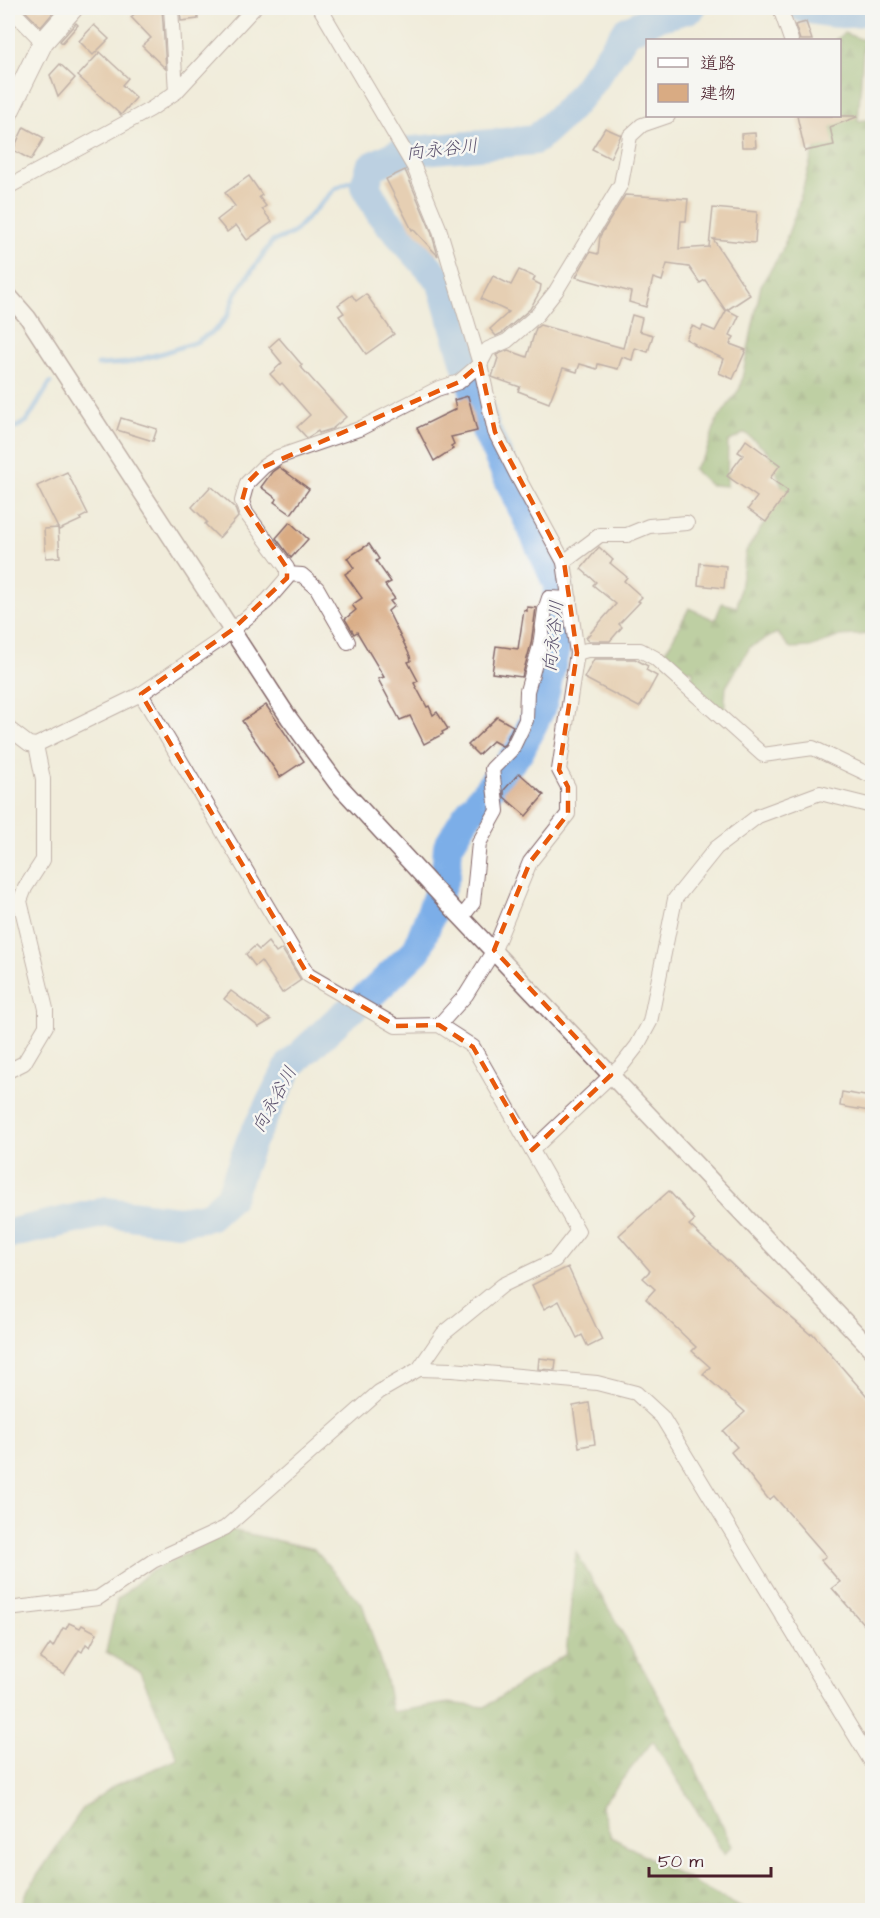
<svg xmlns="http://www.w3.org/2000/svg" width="880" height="1918" font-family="'Architects Daughter','Klee One',sans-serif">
  <defs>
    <pattern id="forest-firs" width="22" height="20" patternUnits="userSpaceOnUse" patternTransform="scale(1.5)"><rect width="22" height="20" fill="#81aa60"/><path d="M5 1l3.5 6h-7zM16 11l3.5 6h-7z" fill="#6c8a4f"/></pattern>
  </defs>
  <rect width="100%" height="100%" fill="#f6f6f2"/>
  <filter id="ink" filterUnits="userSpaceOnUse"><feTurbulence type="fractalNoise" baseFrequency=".0167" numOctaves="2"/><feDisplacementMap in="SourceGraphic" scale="12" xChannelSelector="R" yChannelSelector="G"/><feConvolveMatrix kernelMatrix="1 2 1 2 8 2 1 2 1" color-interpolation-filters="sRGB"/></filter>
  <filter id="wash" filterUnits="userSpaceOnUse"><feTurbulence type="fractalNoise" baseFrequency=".008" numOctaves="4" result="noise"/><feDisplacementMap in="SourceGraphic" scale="24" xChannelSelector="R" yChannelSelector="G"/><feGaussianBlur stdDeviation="1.35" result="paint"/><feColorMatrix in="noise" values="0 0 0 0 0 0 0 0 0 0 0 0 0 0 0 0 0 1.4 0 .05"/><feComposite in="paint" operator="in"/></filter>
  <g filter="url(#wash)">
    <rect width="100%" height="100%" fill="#f1ecdb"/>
    <g fill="url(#forest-firs)" stroke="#666446" stroke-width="1.5">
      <polygon points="844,33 864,40 858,121 872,119 872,634 840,636 811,647 790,648 777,633 750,647 726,687 724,716 691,688 693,670 676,671 661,657 671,642 689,608 715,620 722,603 737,607 746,551 767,519 783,489 769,453 745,433 728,442 727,486 710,485 693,469 706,453 716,422 740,388 761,285 781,253 798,206 812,155 826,131 825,116 840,116 840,40 835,40"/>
      <polygon points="231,1530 314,1549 363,1606 386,1680 392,1712 448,1703 485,1707 566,1654 576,1552 673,1721 732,1846 724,1854 653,1741 601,1806 611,1837 745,1910 20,1910 28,1889 83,1808 115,1785 178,1759 140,1672 106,1652 117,1600 148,1573"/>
    </g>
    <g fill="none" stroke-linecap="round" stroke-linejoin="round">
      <g stroke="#7baee8" stroke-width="5">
        <polyline points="98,365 127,363 163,353 196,342 216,330 228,315 236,293 272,242 293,233 336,188 354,180 371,167"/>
        <polyline points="8,432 27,421 50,383"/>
      </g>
      <g stroke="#7baee8" stroke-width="30">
        <path d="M804,8C820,11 853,18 867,8"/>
        <polyline points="8,1234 106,1212 178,1221 209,1216 230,1197 251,1141 290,1065 339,1019 373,992 417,950 446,873 448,846 465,818 520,750 542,705 555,648 558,584 486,430 441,281 381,214 365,186 371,167 402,152 535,140 567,111 586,89 627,31 657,17 691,8"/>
      </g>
    </g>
    <g id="blocks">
      <g fill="#d9ab83">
        <polygon points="22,8 57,8 41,27"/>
        <polygon points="141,8 162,8 166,69 142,46 151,38 131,17"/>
        <polygon points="180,8 197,8 198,19 181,21"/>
        <polygon points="806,22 812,40 800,40 795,25"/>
        <polygon points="76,23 78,25 62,43 60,41"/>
        <polygon points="94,25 109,39 93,55 79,41"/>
        <polygon points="100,52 128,78 122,85 136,98 121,115 78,76"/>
        <polygon points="60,64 75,78 58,97 50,75"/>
        <polygon points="797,116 857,116 857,117 830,127 834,145 805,151"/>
        <polygon points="24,127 44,138 31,160 13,150"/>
        <polygon points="605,128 621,135 610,158 592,149"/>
        <polygon points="755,133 756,147 742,147 741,134"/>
        <polygon points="405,170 431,231 438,256 413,229 412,230 386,179"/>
        <polygon points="249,176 262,195 259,197 266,206 262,209 272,222 247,240 236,225 227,232 217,220 235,206 225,193"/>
        <polygon points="625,195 688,199 686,221 681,221 679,249 709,247 713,208 757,212 755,243 713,239 750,295 727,310 739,316 730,335 734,337 730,344 746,350 733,379 719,373 724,359 694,345 695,344 686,339 692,326 701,330 703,326 715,331 726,311 705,280 700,283 689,267 667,264 662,281 653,278 646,307 629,302 631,292 576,277 590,252 598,254 600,236"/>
        <polygon points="519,270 535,277 533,281 541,285 540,291 530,309 502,333 496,336 490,329 509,312 481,299 493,276 511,285"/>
        <polygon points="366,294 394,334 366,354 339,316 344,313 338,305 352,295 356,301"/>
        <polygon points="632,315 642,318 639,331 653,335 648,352 635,348 632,360 622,357 618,369 598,364 597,369 580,364 577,372 563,368 549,403 518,391 520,387 492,377 498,358 496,355 508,350 527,357 536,328 540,325 623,348"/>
        <polygon points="279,338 302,365 300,366 346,417 332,429 319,433 318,431 307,438 297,427 310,415 282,383 280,385 270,374 282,363 269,347"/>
        <polygon points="468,396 477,431 451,437 454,444 451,446 453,449 434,461 417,428 456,409 454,400"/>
        <polygon points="121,418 157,429 153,441 117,430"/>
        <polygon points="746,440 780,465 770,478 788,491 766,522 748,509 757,497 727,476 743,455 738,452"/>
        <polygon points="279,467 309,489 291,514 274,502 277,499 261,487 272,472"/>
        <polygon points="67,472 88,514 80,518 81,520 59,530 37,486"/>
        <polygon points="211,486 235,508 238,517 219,538 205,524 207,522 192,507"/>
        <polygon points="290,522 308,539 291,558 276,538"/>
        <polygon points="58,528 60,557 46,558 44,529"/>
        <polygon points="369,544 379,559 376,561 391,582 385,585 395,599 390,601 394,606 388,611 410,656 411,661 408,662 418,681 414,683 427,707 429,706 433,715 437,712 448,729 442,732 443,734 424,744 410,716 400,720 378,679 384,677 357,632 354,634 345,619 356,610 352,605 362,598 345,574 354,568 347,558"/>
        <polygon points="599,547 613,560 610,563 627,577 624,581 642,597 638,601 640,602 619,624 622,627 610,641 589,641 586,638 616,604 593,585 596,582 581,569"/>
        <polygon points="700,563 726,566 724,588 698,585"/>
        <polygon points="527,607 536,608 531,644 522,677 492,673 496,646 518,649 524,610 527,611"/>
        <polygon points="594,659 635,659 648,666 646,670 657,676 641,705 639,707 584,678"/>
        <polygon points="266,705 304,761 280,777 242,721"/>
        <polygon points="497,717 513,726 505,744 502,746 493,741 478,755 468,745"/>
        <polygon points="519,773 544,795 526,816 504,797 504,790"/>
        <polygon points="268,942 276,953 282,949 301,980 282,993 261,961 255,966 246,954 255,946 259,950"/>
        <polygon points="231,991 271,1020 259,1027 224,999"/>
        <polygon points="842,1092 871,1097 869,1111 840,1106"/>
        <polygon points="669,1191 695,1220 689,1225 753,1284 810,1334 812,1333 873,1403 873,1635 832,1588 840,1582 821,1560 826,1556 774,1496 769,1500 731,1452 737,1447 723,1431 745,1412 703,1374 710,1367 692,1351 696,1347 646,1299 655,1289 643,1278 650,1271 619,1235"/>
        <polygon points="568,1267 602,1340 588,1347 582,1335 577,1338 559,1301 544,1309 532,1285"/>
        <polygon points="539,1358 556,1360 555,1370 538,1369"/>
        <polygon points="589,1403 595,1444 579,1447 573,1406"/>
        <polygon points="69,1623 80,1628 82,1625 97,1633 90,1647 86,1644 82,1652 79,1650 64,1674 40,1659 50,1644 53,1647 63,1628 66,1629"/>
      </g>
    </g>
  </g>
  <g filter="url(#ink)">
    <use href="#blocks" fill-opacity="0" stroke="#846769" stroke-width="1.5"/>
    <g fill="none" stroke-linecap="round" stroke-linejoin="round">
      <g stroke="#846769" stroke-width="16">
        <g id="minor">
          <polyline points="10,8 43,42"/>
          <polyline points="171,8 176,92"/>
          <polyline points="320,8 414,167 439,228 480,364 495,432 520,481 564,562 577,653 559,770 568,787 568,814 530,862 494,950 466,995 439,1025"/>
          <polyline points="780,8 791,40"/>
          <polyline points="8,187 151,109 176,92 254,8"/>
          <polyline points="564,562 600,535 627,535 649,526 687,523"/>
          <polyline points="287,574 302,575 317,588 348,642"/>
          <polyline points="577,653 587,650 640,650 655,658 763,755 813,748 872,776"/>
          <polyline points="8,728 29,744 36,745 141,694 220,640 267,601 287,578 287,568 246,513 242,501 247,483 263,467 278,457 359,429 437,389 459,382 480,364 488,349 507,341 537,315 556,291 621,184 630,136 642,125 668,116"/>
          <polyline points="462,917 473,903 479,843 497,811 492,769 512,749 526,720 527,691 540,646 545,610 549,598 570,599"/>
          <polyline points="8,1071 24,1063 46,1026 46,1009 20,901 25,888 43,860 43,779 36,745"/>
          <polyline points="532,1150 623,1064 637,1046 650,1022 675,899 716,848 758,816 820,793 872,806"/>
          <polyline points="419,1369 452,1370 597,1383 636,1393 662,1417 872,1763"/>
          <polyline points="8,1609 98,1598 153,1561 225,1528 379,1392 419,1369 443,1334 503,1285 555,1260 578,1231 473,1047 439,1025 396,1026 308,975 141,694"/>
        </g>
      </g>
      <g stroke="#846769" stroke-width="19">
        <polyline id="tertiary" points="8,295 28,318 289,718 336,782 457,913 872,1350"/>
      </g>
      <g stroke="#846769" stroke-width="22">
        <polyline id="secondary" points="8,113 43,42 73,8"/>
      </g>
      <use href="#minor" stroke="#fff" stroke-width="14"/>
      <use href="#tertiary" stroke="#fff" stroke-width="16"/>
      <use href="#secondary" stroke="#fff" stroke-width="20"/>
    </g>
  </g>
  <path d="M0 0H880V1918H0ZM480,364L495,432L564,562L577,653L559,770L568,787V814L530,862L494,950L611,1075L532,1150L473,1047L439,1025L396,1026L308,975L141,694L232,630L287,578V568L242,501L247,483L263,467L459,382Z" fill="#f1ecdb" fill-opacity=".55" fill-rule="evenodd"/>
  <path fill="none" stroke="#e8590c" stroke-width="4.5" stroke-dasharray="12 8" stroke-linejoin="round" d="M480,364L495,432L564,562L577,653L559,770L568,787V814L530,862L494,950L611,1075L532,1150L473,1047L439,1025L396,1026L308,975L141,694L232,630L287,578V568L242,501L247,483L263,467L459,382Z"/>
  <g text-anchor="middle" stroke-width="5" stroke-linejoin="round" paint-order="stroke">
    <g font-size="18" font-style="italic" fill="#5b516d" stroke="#f6f6f2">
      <text transform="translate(442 149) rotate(-6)" y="6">向永谷川</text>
      <text transform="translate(553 636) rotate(-84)" y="6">向永谷川</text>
      <text transform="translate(274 1099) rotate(-61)" y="6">向永谷川</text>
    </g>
  </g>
  <rect width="880" height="1918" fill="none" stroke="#f6f6f2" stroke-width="30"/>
  <rect x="646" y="39" width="195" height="78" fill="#f6f6f2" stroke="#b1a0a2" stroke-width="1.5"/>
  <rect x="658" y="58" width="30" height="9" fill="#ffffff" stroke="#b1a0a2" stroke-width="1.5"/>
  <text x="700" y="69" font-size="18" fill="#4a1f2b">道路</text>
  <rect x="658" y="84" width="30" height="18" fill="#d9ab83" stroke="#b1a0a2" stroke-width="1.5"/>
  <text x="700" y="99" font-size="18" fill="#4a1f2b">建物</text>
  <path d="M649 1867v9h122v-9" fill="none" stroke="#4a1f2b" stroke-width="3"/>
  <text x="658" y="1867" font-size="18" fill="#4a1f2b" stroke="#f6f6f2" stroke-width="4.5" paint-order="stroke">50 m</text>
</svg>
